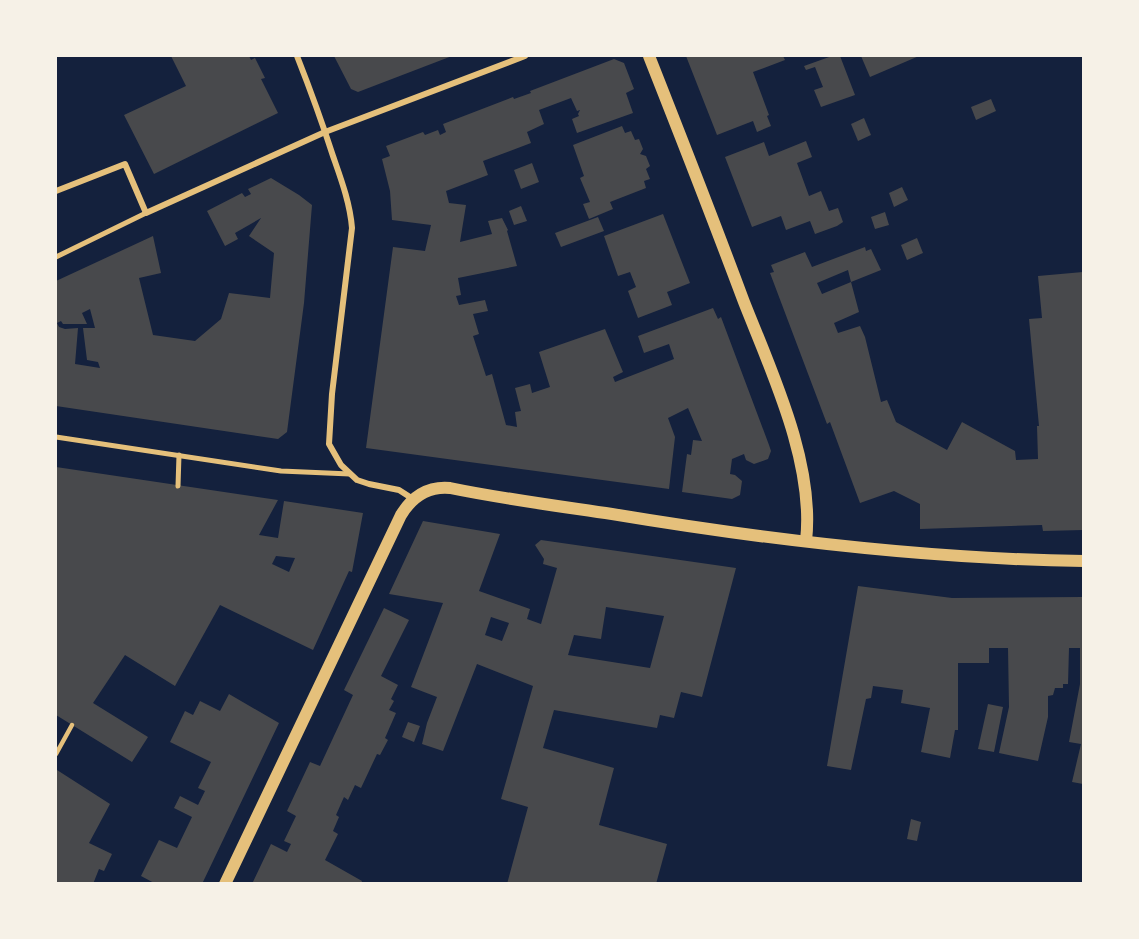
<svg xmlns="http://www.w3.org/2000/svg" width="1139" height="939" font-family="Roboto,sans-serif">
  <rect width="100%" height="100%" fill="#14213d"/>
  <g fill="#48494c" fill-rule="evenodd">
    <polygon points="171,56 249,56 251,60 255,58 265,78 261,79 278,113 154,174 124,115 186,86"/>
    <polygon points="334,56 452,56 358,92 351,89"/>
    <polygon points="686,56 783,56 785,60 753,72 769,115 767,116 771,126 757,132 753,121 717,135"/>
    <polygon points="832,56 840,56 855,95 821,107 814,90 823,87 815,67 806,70 804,66"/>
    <polygon points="861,56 919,56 870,77"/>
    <polygon points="614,59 624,63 634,89 626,93 633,113 577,133 572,119 579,116 578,114 580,110 577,111 571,98 539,110 544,124 527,132 531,143 483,161 488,175 446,191 449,203 466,205 460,242 492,234 488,221 502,218 508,230 507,231 517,266 458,278 461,295 456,296 459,305 485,300 488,311 473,314 479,334 473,336 486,376 492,374 506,425 517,427 515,412 521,411 515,388 530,384 532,393 550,387 539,352 605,329 623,372 613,377 615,382 674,359 669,344 644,353 638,336 713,308 718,319 721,317 769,445 771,451 768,459 754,464 746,460 744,454 732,459 730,474 735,475 742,481 740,495 732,499 682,492 687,454 691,455 693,440 702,441 688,408 668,418 675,437 669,489 366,448 393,247 425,251 431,225 392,220 390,191 382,159 390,156 386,146 423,132 425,135 438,130 440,135 446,132 443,124 513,97 514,99 531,93 530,91"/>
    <polygon points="991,99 996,111 976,120 971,107"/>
    <polygon points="864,118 871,135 858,141 851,124"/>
    <polygon points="622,126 625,133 631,131 635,140 639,139 643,149 640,154 646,156 650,166 646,169 650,179 644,181 646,188 610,202 613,209 589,219 583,204 590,202 580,178 584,176 573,145"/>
    <polygon points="806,141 812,157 797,163 809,196 821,191 829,211 838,208 843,222 837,226 815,234 810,221 786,230 781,216 752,227 725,157 764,142 769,156"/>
    <polygon points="532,163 539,182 521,189 514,170"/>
    <path d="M271,178L299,195L312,205L304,303L287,432L278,439L56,406V281L153,236L161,273L139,278L153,335L195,341L221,319L229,293L270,298L274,253L249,236L261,218L235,233L238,239L225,246L207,211L242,193L245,197L251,194L248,189ZM90,309L95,328H83L87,360L98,362L100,368L75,364L78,328L65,329L59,327L57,323L61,321L63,324H87L82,313Z"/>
    <polygon points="902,187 908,200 894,207 889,193"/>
    <polygon points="521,206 527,221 514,225 509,211"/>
    <polygon points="885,212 889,225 875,229 871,217"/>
    <polygon points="663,214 690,283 667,292 672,305 638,318 628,291 636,287 630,272 618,276 604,236"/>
    <polygon points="598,217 604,231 561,247 555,233"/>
    <polygon points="917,238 923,253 907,260 901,245"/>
    <path d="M865,247L866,251L871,249L881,270L851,282L859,312L834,323L838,333L860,326L865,337L881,402L887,400L896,422L947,450L962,422L1015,451L1016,460L1038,459L1037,426H1039L1029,319L1042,318L1038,276L1083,272V530L1043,531L1042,525L920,529V504L894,491L860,503L830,422L827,424L770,273L774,272L771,265L805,252L812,267ZM848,270L851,282L822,294L817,283Z"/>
    <path d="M56,467L278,500L259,535L278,538L284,501L363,513L352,572L349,571L313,650L220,605L175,686L125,655L93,703L148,737L132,762L56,715ZM276,556L295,558L289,572L272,564Z"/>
    <path d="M423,521L500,534L479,591L530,609L527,619L541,624L557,568L543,564L544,559L535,545L541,540L736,568L702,697L681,692L674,718L660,715L657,728L554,710L543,748L614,768L599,825L667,844L656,884H507L528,807L501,799L533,686L477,664L443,751L422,744L427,723L437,697L411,687L443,603L389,594ZM606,607L664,616L650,668L568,655L574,635L601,639ZM491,617L509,623L502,641L485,635Z"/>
    <polygon points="858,586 952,598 1083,597 1083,784 1072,782 1081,744 1069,742 1080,684 1080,648 1069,648 1068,684 1063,684 1063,688 1055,688 1053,695 1048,696 1048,717 1038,761 999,753 1009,707 1008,648 989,648 989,663 958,663 958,730 955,730 950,758 921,752 930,708 901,703 903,690 873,686 871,698 866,699 851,770 827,766"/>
    <polygon points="384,608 409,620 381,676 398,685 391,699 394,701 389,710 396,713 385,738 388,740 380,755 377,754 361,788 355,785 348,800 344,797 336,815 339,817 333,831 338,834 325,860 362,881 361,884 252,884 271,844 287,852 291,844 284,841 296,816 287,811 310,762 320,766 353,695 344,690"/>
    <polygon points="229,694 279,723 202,884 156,884 141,876 159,840 177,848 192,817 174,808 180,796 198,805 205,791 198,788 211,762 170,742 185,711 193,715 200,701 220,711"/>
    <polygon points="988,704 1003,707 994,752 978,749"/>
    <polygon points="408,722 420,726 414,742 402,737"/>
    <polygon points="57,770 110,804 89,843 112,854 104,871 99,869 93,884 56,884 56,773"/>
    <polygon points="911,819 921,822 917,841 907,839"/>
  </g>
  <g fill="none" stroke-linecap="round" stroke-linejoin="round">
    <polyline stroke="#e5c07b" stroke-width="4.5" points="56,754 72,725"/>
    <g stroke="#e5c07b" stroke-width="5">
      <polyline points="56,257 146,213"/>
      <polyline points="56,437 281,471 350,474"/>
      <polyline points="178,486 179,455"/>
    </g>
    <g stroke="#e5c07b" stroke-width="6">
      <path d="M297,56C310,89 322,122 333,156C341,179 350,203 352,228L332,394L329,444L341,465L357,480L369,484L399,490L413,499"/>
      <polyline points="56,191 125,164 146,213 325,132 525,56"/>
    </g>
    <g stroke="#e5c07b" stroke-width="12">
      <path d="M649,56C681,137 713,219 744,302C772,373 815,464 806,541"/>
      <path d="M225,884L401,515C412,497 428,486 450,488C503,499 558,506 612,514C768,540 925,559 1084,561"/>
    </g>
  </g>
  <rect width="1139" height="939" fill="none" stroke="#f6f1e7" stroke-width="114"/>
</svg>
